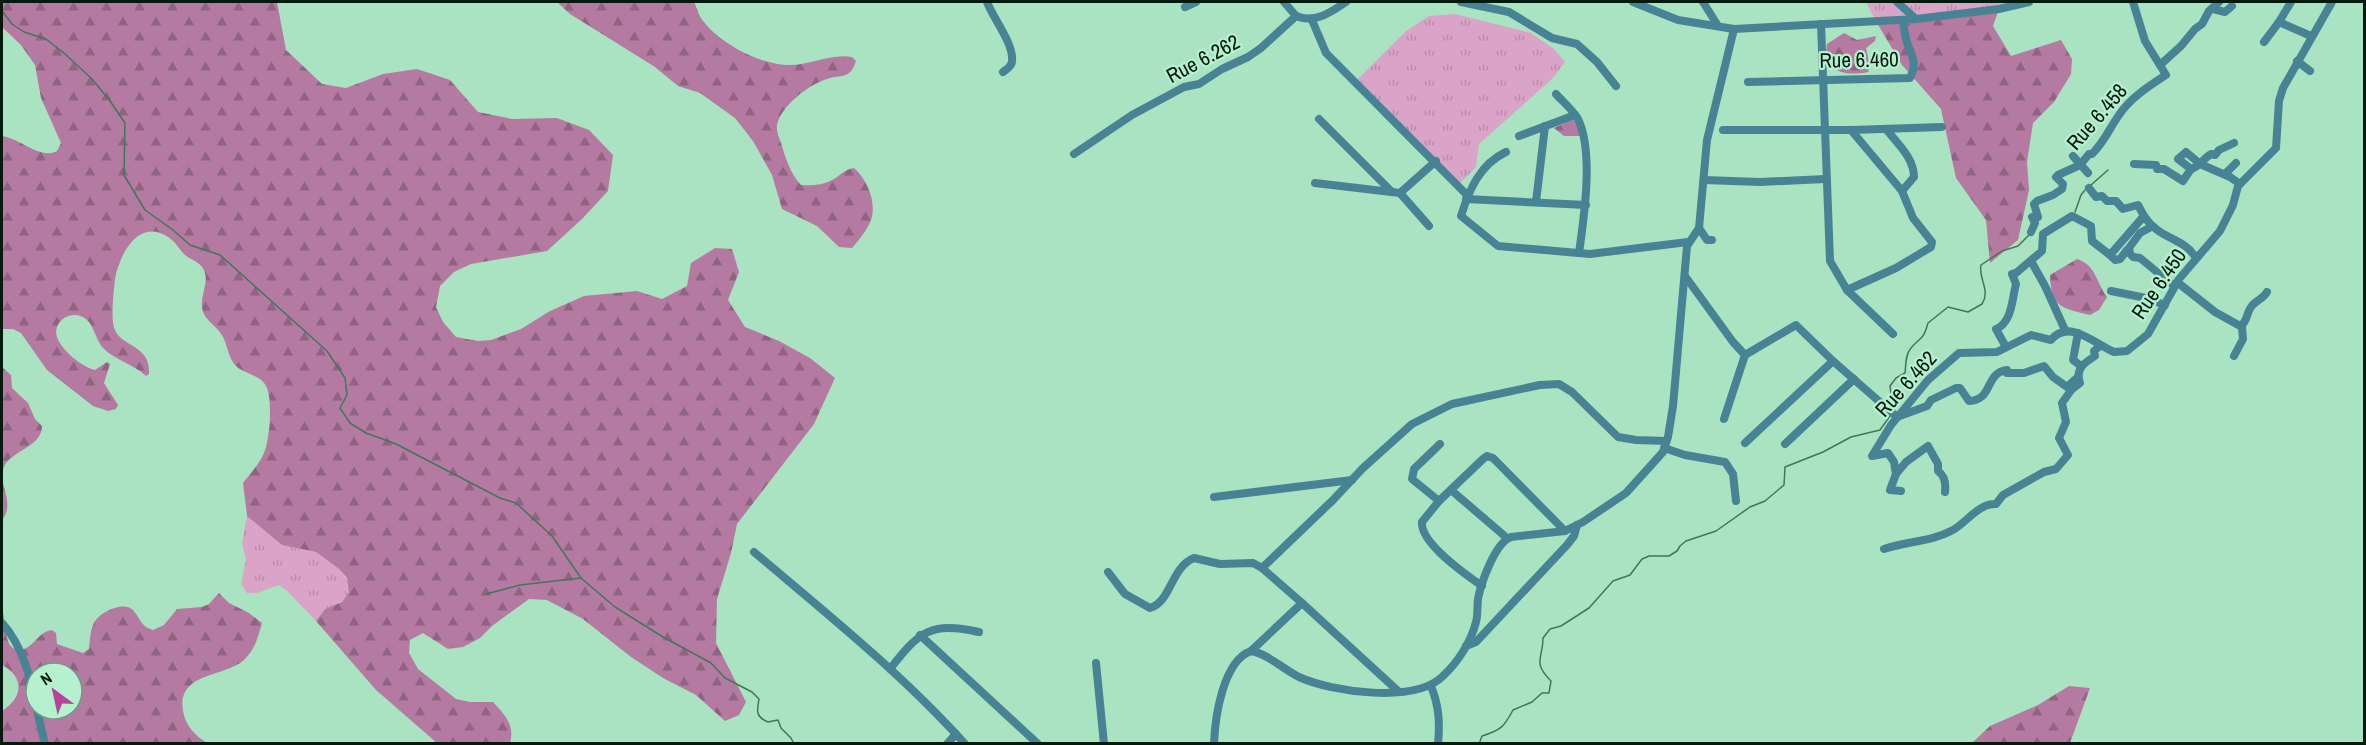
<svg xmlns="http://www.w3.org/2000/svg" width="2366" height="745" font-family="'Archivo Narrow',sans-serif">
  <defs>
    <pattern id="grass-tufts" width="24" height="20" patternUnits="userSpaceOnUse" patternTransform="scale(1.5)"><rect width="24" height="20" fill="#d9a4c7"/><path d="M3 7l-1-3M5 7V3M7 7l1-3M15 17l-1-3M17 17v-4M19 17l1-3" fill="none" stroke="#b98daa"/></pattern>
    <pattern id="forest-firs" width="22" height="20" patternUnits="userSpaceOnUse" patternTransform="scale(1.5)"><rect width="22" height="20" fill="#b47aa1"/><path d="M5 1l3.5 6h-7zM16 11l3.5 6h-7z" fill="#906382"/></pattern>
  </defs>
  <rect width="100%" height="100%" fill="#a9e3c2"/>
  <g fill="url(#grass-tufts)">
    <polygon points="1866,2 2029,2 1877,23"/>
    <polygon points="1455,14 1531,33 1554,49 1565,62 1552,79 1479,144 1476,167 1459,184 1376,101 1358,79 1406,31 1429,16"/>
    <polygon points="247,516 282,545 316,552 339,569 348,581 349,592 342,602 325,609 316,621 287,591 279,585 257,593 247,593 241,584 246,560 242,543"/>
  </g>
  <g fill="url(#forest-firs)" fill-rule="evenodd">
    <path d="M2,2H277L286,50L322,84L346,88L383,74L417,69L450,80L478,112L512,119L557,118L589,130L613,155L608,191L583,218L547,251L471,264L454,272L440,286L436,307L443,322L456,337L478,341L491,340L521,329L550,311L584,296L637,291L662,299L687,286L691,263L715,248L732,249L739,272L728,300L745,327L779,341L810,358L835,378L814,424L737,524L731,553L717,599L716,643L746,702L739,715L725,721L696,695L663,678L631,657L583,619L547,600L529,599L492,626L480,638L463,647L448,649L423,633L410,640L409,653L418,669L456,699L470,702H493C505,715 515,725 510,743H437L376,690L316,621L325,609L342,602L349,592L347,578L339,569L316,552L282,545L247,516L243,483C250,474 260,463 264,453C270,439 273,399 266,386C261,375 244,374 236,366C228,358 228,346 223,337C218,327 207,322 203,312C198,297 212,280 202,267C198,261 189,259 184,254C179,249 175,241 168,237C138,217 119,256 115,279C114,291 110,320 115,330C122,347 151,345 149,374L146,376C133,364 115,360 103,348C95,339 94,323 83,317C70,310 52,322 57,337C62,351 82,367 95,370L107,362L110,364L104,383L118,405L116,409L108,411L93,406L47,370L21,333L13,329H2V136C20,138 40,160 57,151L61,143L41,98L35,65L21,45L2,27Z"/>
    <path d="M557,2H694C697,8 699,17 704,22C721,44 761,65 789,65C811,65 831,53 852,57L856,61C850,80 842,74 827,79C808,85 781,106 777,125C776,131 779,137 781,143C786,159 790,173 801,185C812,186 824,185 834,179C842,174 844,170 854,168C867,179 877,203 871,220C867,230 859,240 852,248L839,247L817,226L782,209L772,175L753,141L735,118L700,93L678,86L655,67L570,14Z"/>
    <polygon points="1999,9 1993,26 2011,56 2061,40 2072,59 2071,74 2054,102 2033,123 2027,162 2029,190 2018,240 1990,263 1986,220 1956,178 1941,109 1902,65 1877,23"/>
    <path d="M1844,33L1857,40L1876,36L1875,41L1866,48L1870,67L1868,72C1852,75 1836,75 1825,60L1827,44Z"/>
    <polygon points="1572,120 1577,121 1581,136 1564,136 1554,128"/>
    <path d="M2077,259C2096,265 2096,282 2107,297L2099,310L2090,315C2062,308 2051,308 2050,275Z"/>
    <path d="M2,367L11,375L12,388L28,403L35,419L42,426C42,445 16,450 6,463C3,467 2,473 2,477Z"/>
    <path d="M2,478C4,491 13,507 2,520Z"/>
    <path d="M219,593L229,603L249,613L262,623C258,637 255,650 244,660C223,678 177,672 183,711C186,727 195,735 207,743H2V711C23,698 25,677 2,665V608C6,619 3,650 19,650C33,650 38,631 52,630L56,633L57,644L83,653L89,649C90,641 90,632 93,625C97,613 123,600 133,610C140,618 141,627 153,630L164,625L177,609L202,607L209,604ZM36,673H72V709H36Z"/>
    <polygon points="2069,686 2090,688 2070,743 1972,743 1990,726 2038,705"/>
  </g>
  <g fill="none" stroke-linecap="round" stroke-linejoin="round">
    <g stroke="#40775b" stroke-width="1.5">
      <path d="M2,11L12,24L24,32L46,39L65,54L92,79L110,101L125,123L124,175L145,210L173,230L190,245L220,255L327,351L345,378L347,395L340,408L350,423L366,433L396,444L500,498L516,503L552,536L581,578L615,607L663,637L711,663L725,678L752,692L759,699C757,710 755,717 768,722L778,720L781,728L791,738L794,744"/>
      <polyline points="2091,185 2108,170"/>
      <polyline points="2075,212 2081,195 2085,190"/>
      <path d="M1893,409L1890,386L1896,378L1905,373C1906,365 1905,355 1911,348C1921,336 1923,341 1928,323L1948,307L1968,312L1982,304C1991,290 1978,279 1981,265L2002,251L2018,246L2029,235"/>
      <polyline points="486,594 520,585 580,578"/>
      <path d="M1479,744L1482,736C1501,730 1504,727 1513,710L1532,702L1542,693H1549L1551,681C1532,662 1543,659 1543,638L1550,629L1561,626L1589,608L1613,581L1630,575L1642,559L1649,556H1669L1677,551L1680,546L1686,541L1716,531L1750,507L1765,501L1784,485L1785,467L1823,452L1851,437L1880,430L1890,416"/>
    </g>
    <g stroke="#488395" stroke-width="8">
      <path d="M987,2C993,18 1014,44 1012,61C1012,66 1007,69 1003,72"/>
      <polyline points="1284,2 1296,16"/>
      <polyline points="1461,2 1509,12 1552,38 1577,44 1597,62 1616,86"/>
      <polyline points="1633,2 1678,20 1734,29 1916,19 1999,9 2029,2"/>
      <polyline points="1703,2 1718,26"/>
      <polyline points="1897,2 1916,19"/>
      <polyline points="1185,7 1196,2"/>
      <polyline points="2213,9 2225,12 2232,6"/>
      <polyline points="1312,20 1326,53 1467,195"/>
      <polyline points="2279,22 2311,36"/>
      <polyline points="1821,24 1830,261 1847,290 1893,334"/>
      <polyline points="2264,42 2279,22 2291,2"/>
      <polyline points="2297,61 2310,71"/>
      <polyline points="2160,65 2181,46 2195,29 2202,24 2209,11 2219,2"/>
      <path d="M1748,82L1910,78C1917,64 1913,58 1908,45C1905,38 1904,28 1903,21"/>
      <path d="M1556,94C1563,102 1573,110 1578,119C1594,152 1584,217 1579,253"/>
      <polyline points="1319,119 1392,192"/>
      <path d="M1886,129C1897,143 1914,158 1914,177L1902,191"/>
      <polyline points="1723,130 1851,130 1942,127"/>
      <polyline points="1519,136 1575,115"/>
      <path d="M1506,152C1480,164 1469,190 1461,216L1498,246L1590,254L1688,242"/>
      <path d="M1074,154L1132,115L1184,87L1199,84L1222,69L1248,57L1261,48L1296,16C1315,24 1331,12 1346,2"/>
      <polyline points="2073,156 2088,173"/>
      <path d="M2134,164L2156,165L2157,169H2164L2183,181L2191,169C2199,167 2204,158 2211,154L2215,155L2219,150L2234,143"/>
      <polyline points="2191,169 2178,159 2186,152 2200,164 2230,177 2240,184"/>
      <polyline points="2225,174 2236,163"/>
      <polyline points="1704,180 1760,182 1825,179"/>
      <polyline points="1315,183 1400,193 1429,226"/>
      <polyline points="2089,188 2096,197 2102,196 2107,201 2116,201 2123,209 2138,205 2144,216"/>
      <polyline points="1400,193 1436,161"/>
      <polyline points="1466,199 1586,205"/>
      <polyline points="1536,202 1545,126"/>
      <polyline points="1699,228 1707,240 1712,240"/>
      <path d="M2031,232L2035,223L2032,217H2038L2034,204L2037,201L2053,195L2062,189L2063,184L2056,177L2058,175L2080,165L2089,154H2092C2105,141 2109,129 2119,115C2130,98 2149,86 2166,75L2145,41L2133,2"/>
      <polyline points="2130,253 2129,248 2140,233 2151,227"/>
      <polyline points="2110,255 2115,260 2120,259 2127,250 2133,257 2140,258 2174,286"/>
      <polyline points="2031,261 2045,286 2065,330"/>
      <polyline points="1685,276 1733,342 1745,355"/>
      <polyline points="2177,282 2215,312 2242,327 2243,339 2234,356"/>
      <polyline points="1847,290 1896,268 1931,247 1932,242 1913,218 1902,191 1851,130"/>
      <polyline points="2111,291 2146,298 2165,305"/>
      <path d="M2241,326C2248,320 2246,314 2251,307C2255,301 2263,299 2267,292"/>
      <polyline points="2078,333 2073,360 2081,366"/>
      <path d="M2006,347L1996,329C2012,323 2012,299 2016,284L2012,274L2016,273L2042,251L2043,234L2072,216L2091,226L2092,241L2110,255L2144,216C2159,239 2181,237 2194,255L2198,256"/>
      <path d="M1724,419L1745,355L1796,325L1833,361L1897,417L1927,406L1931,400L1956,388H1960L1969,401C1994,400 1984,373 2007,370V373H2024L2044,366L2053,377L2067,387L2078,377"/>
      <polyline points="1745,443 1833,361"/>
      <polyline points="1785,444 1854,379"/>
      <polyline points="1664,448 1685,455 1725,462 1733,474 1736,501"/>
      <polyline points="1896,474 1890,490 1901,491"/>
      <polyline points="1451,490 1507,538"/>
      <path d="M1945,492C1946,484 1945,476 1938,471V464L1928,446L1906,462L1896,474L1894,462L1888,453L1872,456L1891,425L1928,380L1959,353L1997,352L2031,335L2051,340C2069,318 2095,344 2114,352L2127,351L2148,334L2179,279L2220,231L2233,205L2238,186L2276,148L2279,101L2283,88L2332,2"/>
      <polyline points="1214,497 1352,480"/>
      <polyline points="1439,501 1412,479 1414,469 1440,444"/>
      <path d="M1884,549C1907,541 1931,542 1953,530C1967,522 1979,503 1996,504L2003,495L2044,472L2056,469L2068,455L2059,438L2066,422L2062,403L2072,389L2080,383C2075,369 2084,363 2095,356L2094,351L2100,346"/>
      <path d="M754,552C826,613 901,673 965,744"/>
      <path d="M1108,572L1125,594L1150,608C1171,602 1171,567 1194,558L1220,564L1253,563L1262,568L1333,500L1363,468L1412,424L1452,404L1540,385L1559,384L1572,392L1618,437L1636,440L1666,441"/>
      <path d="M1482,586C1465,574 1420,543 1422,522L1439,501L1483,459L1487,456L1493,458L1565,531"/>
      <polyline points="1302,603 1398,691"/>
      <path d="M2,623C31,655 34,703 45,744"/>
      <polyline points="920,635 1038,744"/>
      <polyline points="1466,646 1476,642 1567,545 1574,536 1577,525"/>
      <polyline points="1251,651 1302,603 1262,568"/>
      <polyline points="1096,663 1104,744"/>
      <path d="M890,669C919,632 930,621 979,632"/>
      <path d="M1431,686C1439,706 1440,722 1438,744"/>
      <polyline points="947,744 956,734"/>
      <path d="M1214,744C1215,717 1223,661 1251,651C1268,654 1283,669 1299,677C1332,692 1415,704 1443,676C1458,662 1471,642 1476,622C1478,615 1477,607 1478,599C1481,583 1495,543 1511,537L1565,531L1583,522L1626,493L1663,452L1668,437L1673,406L1687,246L1699,228L1707,140L1734,29"/>
    </g>
  </g>
  <g text-anchor="middle" stroke-width="4.5" stroke-linejoin="round" paint-order="stroke">
    <g font-size="21" fill="#041a0f" stroke="#b6f1cf">
      <text transform="translate(1203 59) rotate(-28)" y="7">Rue 6.262</text>
      <text transform="translate(1859 60) rotate(-1)" y="7">Rue 6.460</text>
      <text transform="translate(2097 117) rotate(-49)" y="7">Rue 6.458</text>
      <text transform="translate(2159 284) rotate(-56)" y="7">Rue 6.450</text>
      <text transform="translate(1906 384) rotate(-48)" y="7">Rue 6.462</text>
    </g>
  </g>
  <rect width="2366" height="745" fill="none" stroke="#041a0f" stroke-width="6"/>
  <g transform="translate(54 691) rotate(327)"><circle r="28" fill="#b6f1cf" stroke="#6f9b82" stroke-width="1.5"/>
  <path d="M0-4.5L10 22L0 15L-10 22Z" fill="#b9439a"/>
  <text y="-9" font-size="16" font-weight="bold" text-anchor="middle" fill="#041a0f">N</text>
  </g>
</svg>
